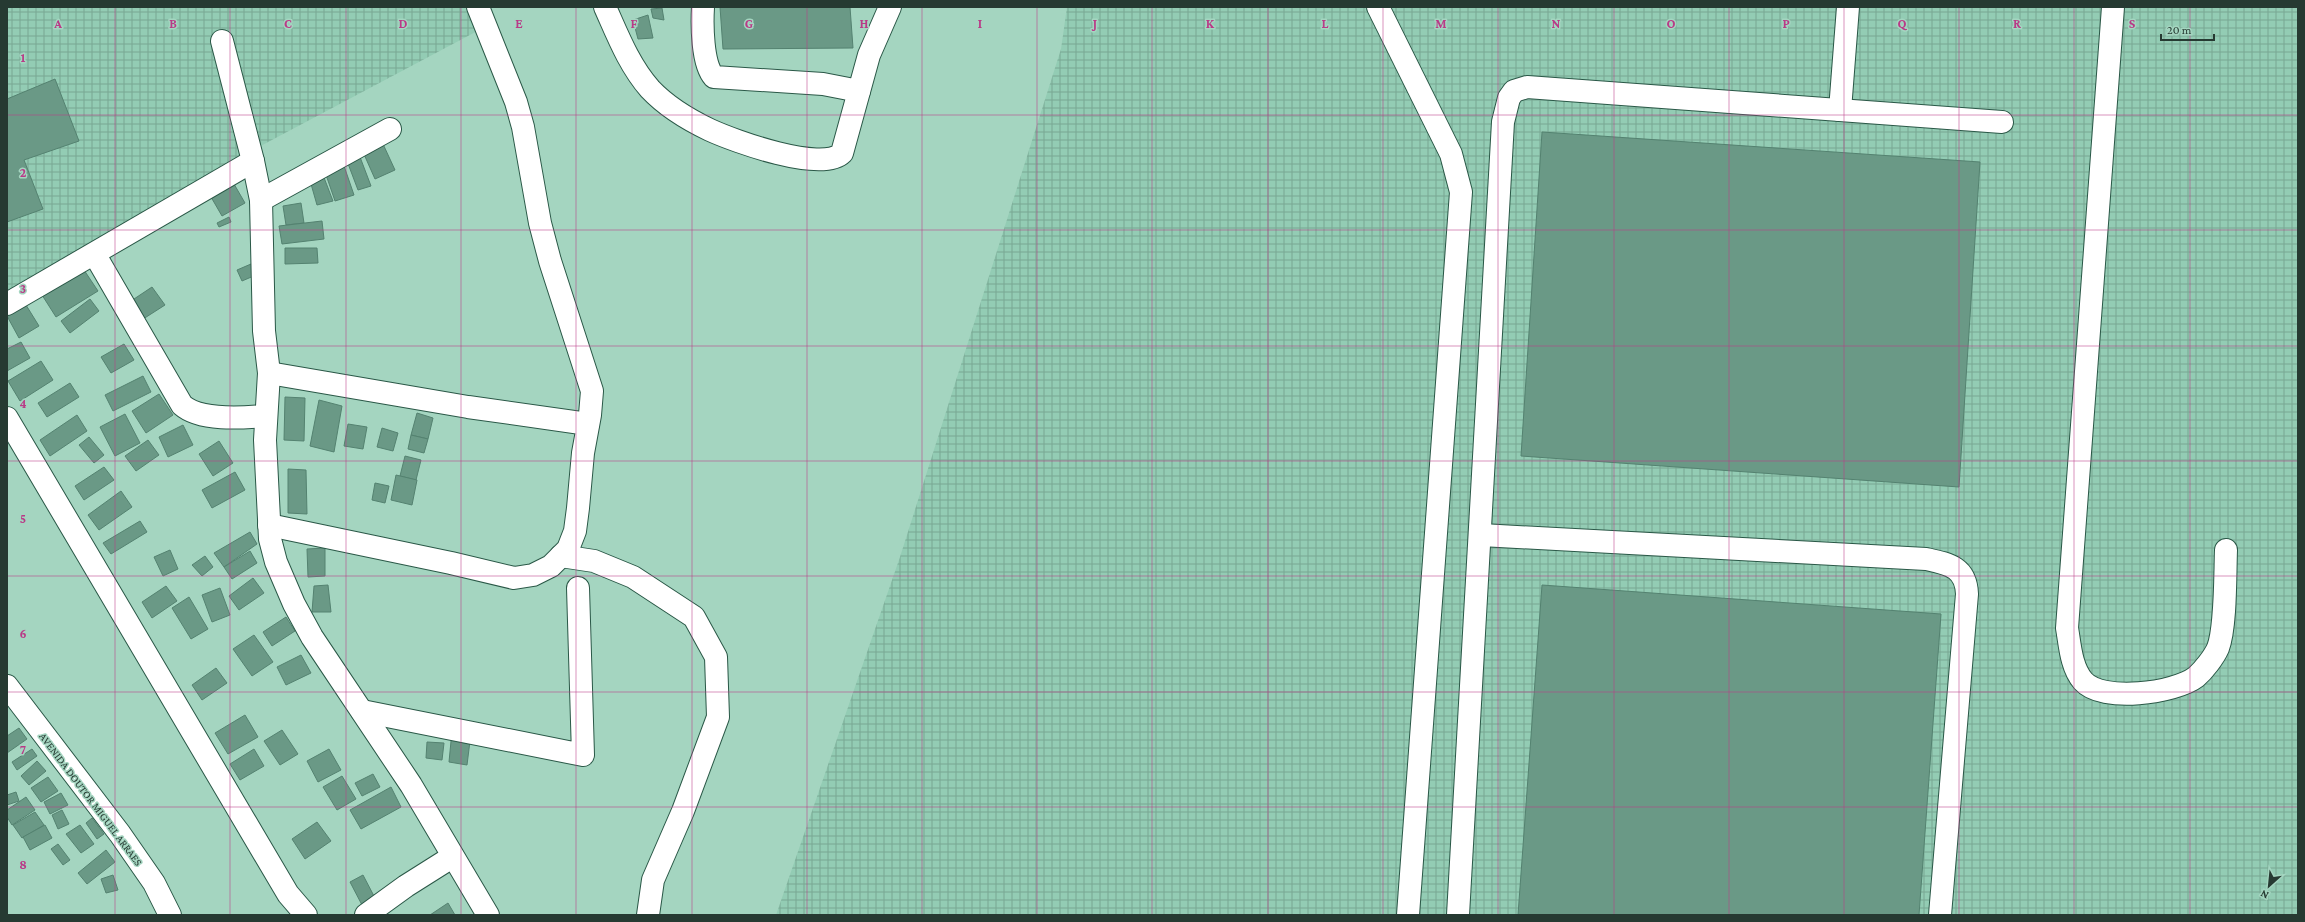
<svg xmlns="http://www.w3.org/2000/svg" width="2305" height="922" font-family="'Crimson Pro',serif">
  <defs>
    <pattern id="industrial-grid" width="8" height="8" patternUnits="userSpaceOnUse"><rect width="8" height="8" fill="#93ccb4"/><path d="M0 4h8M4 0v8" fill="none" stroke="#78a793"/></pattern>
  </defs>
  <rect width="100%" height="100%" fill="#a4d5c0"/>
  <g fill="url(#industrial-grid)">
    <polygon points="7,7 476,7 483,28 240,157 7,292"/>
    <polygon points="1067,7 2298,7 2298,915 776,915 900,557 1061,49"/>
  </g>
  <g fill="#6a9986" stroke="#548270">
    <polygon points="720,7 850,7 853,48 723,49"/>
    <polygon points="662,8 664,20 653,18 651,9"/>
    <polygon points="648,15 653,38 638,39 633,20"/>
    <polygon points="55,79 79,141 24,160 43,209 7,222 7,99"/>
    <polygon points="1542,132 1980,162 1959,487 1521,456"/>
    <polygon points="383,144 395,170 375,179 363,152"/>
    <polygon points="360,157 371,186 358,190 347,161"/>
    <polygon points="343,163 354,195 335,201 324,169"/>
    <polygon points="323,175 333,201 317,205 309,177"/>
    <polygon points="234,184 245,203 222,216 211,197"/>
    <polygon points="301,203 304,223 286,225 283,206"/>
    <polygon points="229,217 231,222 219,227 217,223"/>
    <polygon points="322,221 324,239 282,244 279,226"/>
    <polygon points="285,248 317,248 318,263 285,264"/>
    <polygon points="251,264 256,275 242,281 237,270"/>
    <polygon points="84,270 98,291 56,317 42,295"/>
    <polygon points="152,287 165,305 140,321 128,303"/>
    <polygon points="90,299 99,311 70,333 61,321"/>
    <polygon points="26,305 39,326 19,338 7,316"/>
    <polygon points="21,342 30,358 7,371 7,349"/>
    <polygon points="124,344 134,360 111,373 101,357"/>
    <polygon points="41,361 53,380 20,401 8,381"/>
    <polygon points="143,376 151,392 113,411 105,395"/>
    <polygon points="70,383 79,397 47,417 38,403"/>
    <polygon points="159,394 173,415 146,433 132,411"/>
    <polygon points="285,397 305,398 304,441 284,440"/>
    <polygon points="319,400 342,406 334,452 310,446"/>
    <polygon points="417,413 433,418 428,439 411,435"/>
    <polygon points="125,414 140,443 115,456 100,427"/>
    <polygon points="77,415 87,431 50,456 40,440"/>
    <polygon points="348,424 367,427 363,449 344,446"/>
    <polygon points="183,425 193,445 168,457 159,437"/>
    <polygon points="382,428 398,433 393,451 377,447"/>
    <polygon points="411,435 428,439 424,453 408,449"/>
    <polygon points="89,437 104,455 94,463 79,445"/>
    <polygon points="148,440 159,455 136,471 125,456"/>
    <polygon points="219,441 233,463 213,476 199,454"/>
    <polygon points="405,456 421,460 416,480 400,476"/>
    <polygon points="104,467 114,480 84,500 75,486"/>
    <polygon points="288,469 306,470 307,514 288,513"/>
    <polygon points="235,472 245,490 212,508 202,490"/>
    <polygon points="396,475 417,480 412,505 391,500"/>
    <polygon points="375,483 389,486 385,503 372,500"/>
    <polygon points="121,491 132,507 99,530 88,515"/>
    <polygon points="140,521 147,532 111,554 103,543"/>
    <polygon points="250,532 257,544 224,567 214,553"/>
    <polygon points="325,548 325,576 308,577 307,549"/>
    <polygon points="170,550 178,569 163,576 154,557"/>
    <polygon points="250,551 257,563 232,579 224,567"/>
    <polygon points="205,556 213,567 202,576 192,565"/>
    <polygon points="253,578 264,593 239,610 229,596"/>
    <polygon points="328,585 331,612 312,612 314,586"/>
    <polygon points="1542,585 1941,614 1919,915 1518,915"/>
    <polygon points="166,586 177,601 152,618 142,602"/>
    <polygon points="220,588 230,615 212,622 202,595"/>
    <polygon points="189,597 208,629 191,639 172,608"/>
    <polygon points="286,617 295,631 272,646 263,632"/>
    <polygon points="254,635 273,662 252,676 233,649"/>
    <polygon points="301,655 311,673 286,685 277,667"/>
    <polygon points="216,668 227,683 202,700 192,685"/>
    <polygon points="245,715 258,737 228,754 215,733"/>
    <polygon points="19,728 27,739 7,753 7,736"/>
    <polygon points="282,730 298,754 280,765 264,741"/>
    <polygon points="452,731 471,733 467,765 449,762"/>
    <polygon points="427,742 444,743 442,760 426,758"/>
    <polygon points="32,749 37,756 17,770 12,762"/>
    <polygon points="254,749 264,766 240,780 230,764"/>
    <polygon points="329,749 341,770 318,782 307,761"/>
    <polygon points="37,761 46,771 29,785 21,776"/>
    <polygon points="373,774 380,787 362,796 355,783"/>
    <polygon points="342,776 356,799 337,810 323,787"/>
    <polygon points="48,777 58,791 41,802 31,788"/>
    <polygon points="391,787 401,807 361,829 350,810"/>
    <polygon points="16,792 19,801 7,805 7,795"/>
    <polygon points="61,793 68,805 50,814 44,802"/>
    <polygon points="26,797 35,810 12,825 7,817 7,810"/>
    <polygon points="62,810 69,824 58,829 52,815"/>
    <polygon points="35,812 44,825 22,838 13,825"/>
    <polygon points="92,818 104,834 97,839 86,823"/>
    <polygon points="317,822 331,841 305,859 292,839"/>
    <polygon points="45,825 52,838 30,850 23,837"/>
    <polygon points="80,825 94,844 81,853 66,834"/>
    <polygon points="58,844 70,860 63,865 51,849"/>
    <polygon points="106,850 115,862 87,884 78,873"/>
    <polygon points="113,875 118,890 106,893 101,879"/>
    <polygon points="363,875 375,898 362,905 350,882"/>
    <polygon points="448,903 455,915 430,915"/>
  </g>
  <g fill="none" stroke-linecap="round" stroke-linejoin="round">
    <g stroke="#2a5847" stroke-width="24">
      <g id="minor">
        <path d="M605,7C618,36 629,65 650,89C666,106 689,120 710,130C734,141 822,173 842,153L869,55L890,7"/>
        <path d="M703,7C702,24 702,64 714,77L823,84L859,91"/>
        <polyline points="1378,7 1451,154 1461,192 1408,915"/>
        <path d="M2113,7L2067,628C2070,645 2071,667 2083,681C2102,703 2175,693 2196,677C2204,670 2214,657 2218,648C2226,627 2225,575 2226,550"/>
        <polyline points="222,41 253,161 261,200 264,331 269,373 265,440 270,539 276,562 294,604 312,637 411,785 488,915"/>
        <polyline points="1840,110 1848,7"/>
        <polyline points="261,200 390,129"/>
        <path d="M95,255L182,405C200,421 241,418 264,416"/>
        <polyline points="7,304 253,161"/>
        <polyline points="269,373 468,407 588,424"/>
        <polyline points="7,418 288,894 306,915"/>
        <polyline points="269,525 451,563 514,578 533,575 551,566 568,549 575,531 578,508 583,453 590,415 592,391 550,261 540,223 523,127 516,102 478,7"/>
        <path d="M1481,535L1926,559C1949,564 1966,567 1967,594L1940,915"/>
        <polyline points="561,556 594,561 633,577 694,617 716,657 718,717 683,811 653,880 648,915"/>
        <polyline points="362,711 583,755 578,588"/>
        <polyline points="366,915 406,886 452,857"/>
        <polyline points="1458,915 1503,122 1509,98 1514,91 1527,87 2002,122"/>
      </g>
    </g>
    <g stroke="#2a5847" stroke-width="24">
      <polyline id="major" points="7,686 120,834 154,883 170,915"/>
    </g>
    <use href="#minor" stroke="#fff" stroke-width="22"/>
    <use href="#major" stroke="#fff" stroke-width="22"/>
  </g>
  <path fill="none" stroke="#b93a87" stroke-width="1" stroke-opacity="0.55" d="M115,7V915M230,7V915M346,7V915M461,7V915M576,7V915M692,7V915M807,7V915M922,7V915M1037,7V915M1152,7V915M1268,7V915M1383,7V915M1498,7V915M1614,7V915M1729,7V915M1844,7V915M1959,7V915M2074,7V915M2190,7V915M7,115H2298M7,230H2298M7,346H2298M7,461H2298M7,576H2298M7,692H2298M7,807H2298"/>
  <g text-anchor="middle" stroke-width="3" stroke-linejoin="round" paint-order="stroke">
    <g font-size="11" fill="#263a32" stroke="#a4d5c0">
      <text transform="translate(91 799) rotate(53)" y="4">AVENIDA DOUTOR MIGUEL ARRAES</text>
    </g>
  </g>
  <g font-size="13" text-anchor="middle" font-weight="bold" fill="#b93a87" stroke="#a4d5c0" stroke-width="3" stroke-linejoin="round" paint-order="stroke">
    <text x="58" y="28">A</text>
    <text x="173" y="28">B</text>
    <text x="288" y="28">C</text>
    <text x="403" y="28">D</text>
    <text x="519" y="28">E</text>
    <text x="634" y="28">F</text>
    <text x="749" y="28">G</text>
    <text x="864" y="28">H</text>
    <text x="980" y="28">I</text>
    <text x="1095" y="28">J</text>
    <text x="1210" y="28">K</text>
    <text x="1325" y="28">L</text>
    <text x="1441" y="28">M</text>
    <text x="1556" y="28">N</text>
    <text x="1671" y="28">O</text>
    <text x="1786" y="28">P</text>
    <text x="1902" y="28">Q</text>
    <text x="2017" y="28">R</text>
    <text x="2132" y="28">S</text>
    <text x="23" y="62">1</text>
    <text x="23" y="177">2</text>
    <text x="23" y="293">3</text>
    <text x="23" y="408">4</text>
    <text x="23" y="523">5</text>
    <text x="23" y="638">6</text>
    <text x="23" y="754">7</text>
    <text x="23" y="869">8</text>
  </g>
  <rect width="2305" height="922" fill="none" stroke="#263a32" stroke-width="16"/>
  <g transform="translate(2269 886) rotate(207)" stroke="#a4d5c0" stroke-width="3" paint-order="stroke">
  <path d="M0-3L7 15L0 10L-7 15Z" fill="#263a32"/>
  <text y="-6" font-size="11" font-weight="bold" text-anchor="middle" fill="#263a32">N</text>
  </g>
  <path d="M2161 34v6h53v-6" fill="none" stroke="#263a32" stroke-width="2"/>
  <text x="2167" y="34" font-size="12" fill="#263a32" stroke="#a4d5c0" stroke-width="3" paint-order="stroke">20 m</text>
</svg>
